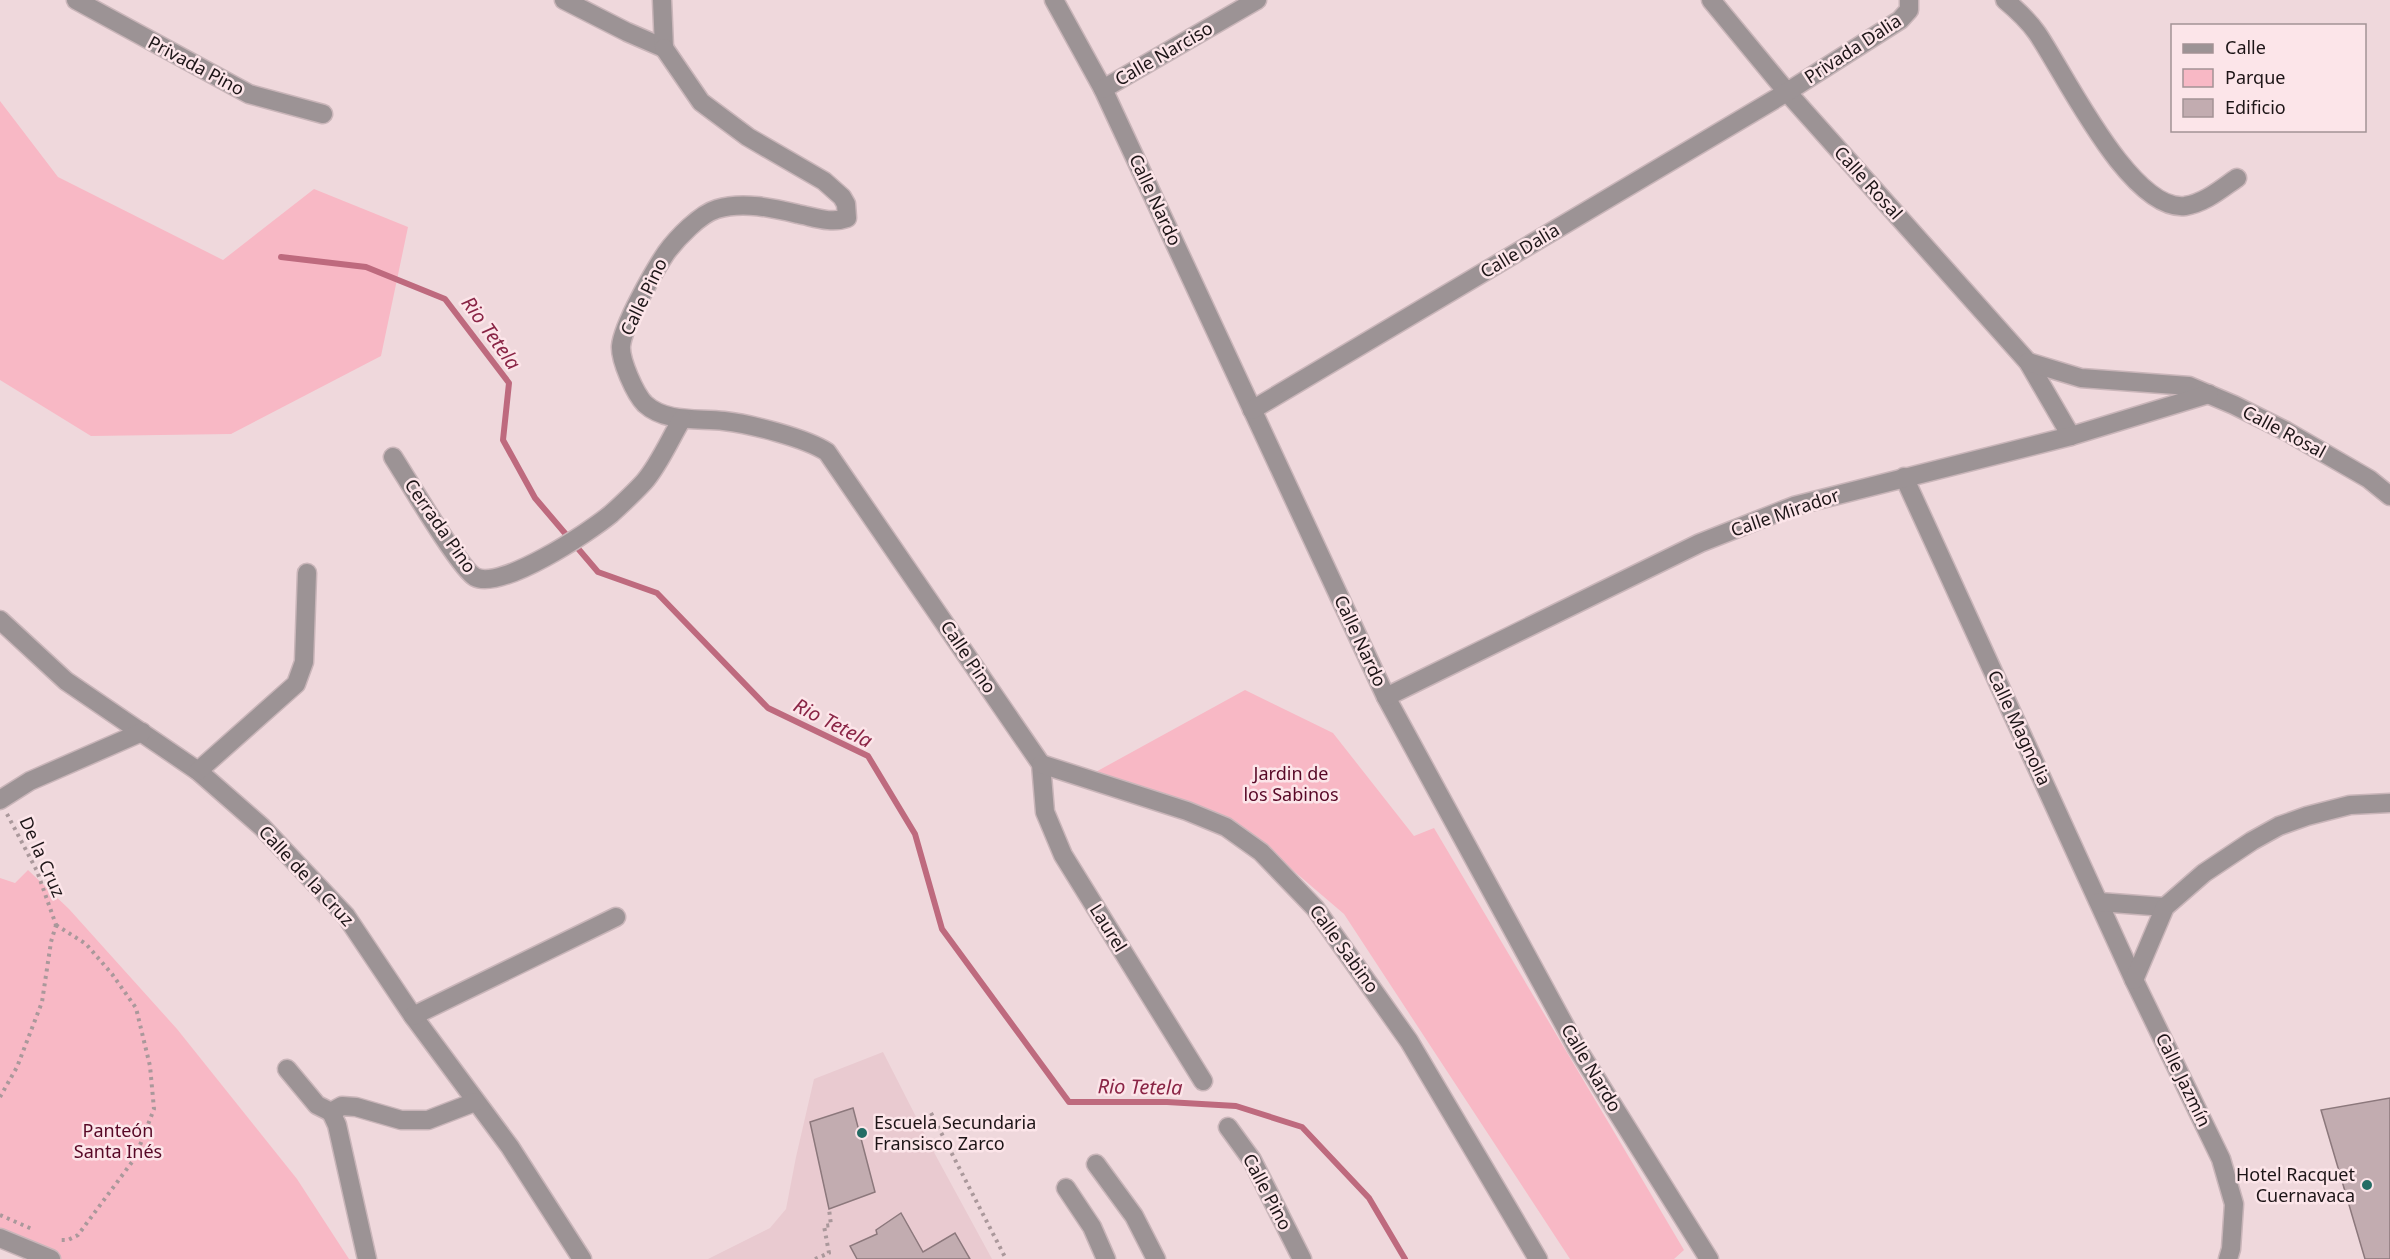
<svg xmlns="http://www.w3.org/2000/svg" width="2390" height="1259" font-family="'Noto Sans',sans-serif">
  <rect width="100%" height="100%" fill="#efd8dc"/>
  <polygon fill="#e9cad0" points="883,1052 936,1156 992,1259 708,1259 770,1228 786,1209 796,1157 814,1079"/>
  <g fill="#f8b8c5">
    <polygon points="0,101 58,177 223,260 314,189 408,227 381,356 231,434 91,436 0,380"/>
    <polygon points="1245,690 1333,733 1414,836 1434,828 1684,1250 1674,1259 1570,1259 1344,914 1241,826 1092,774"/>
    <polygon points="28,870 69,909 177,1029 297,1179 349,1259 58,1259 0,1236 0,878 15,883"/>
  </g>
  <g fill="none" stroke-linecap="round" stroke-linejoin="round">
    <polyline stroke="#be6a7e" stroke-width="6" points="281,257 366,267 445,299 509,383 503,440 535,498 598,572 657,593 768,708 868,756 915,834 942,929 1069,1102 1167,1102 1236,1106 1302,1127 1369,1198 1405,1259"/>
  </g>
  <g fill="#c2acb0" stroke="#8c787c" stroke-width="1.5">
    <polygon points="2390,1098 2390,1259 2365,1259 2321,1110"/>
    <polygon points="853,1108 875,1192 829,1209 810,1122"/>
    <polygon points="901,1213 923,1252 955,1233 970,1259 857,1259 850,1246 877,1234 876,1230"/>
  </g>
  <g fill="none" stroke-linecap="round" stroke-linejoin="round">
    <g stroke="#c9b5b9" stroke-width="21">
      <g id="minor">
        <polyline points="76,0 249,94 323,114"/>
        <polyline points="564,0 627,32 664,48"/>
        <polyline points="662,0 664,48"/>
        <polyline points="1054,0 1103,89 1386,697 1577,1048 1709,1259"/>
        <polyline points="1711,0 1787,92 2028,362 2071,436"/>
        <path d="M2005,0C2017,10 2028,20 2037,33C2064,72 2130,212 2185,206C2205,203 2221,189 2237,178"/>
        <path d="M664,48L701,102L748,137L824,181L842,197L846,204L847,218C831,224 814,217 798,214C773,208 743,201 717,209C700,214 677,238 666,253C654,271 623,325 621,346C620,360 635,394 645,404C666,423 698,418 724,421C750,424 806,438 827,452L1041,764L1045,812L1063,855L1203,1081"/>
        <polyline points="1103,89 1257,0"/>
        <polyline points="2028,362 2081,378 2189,386 2234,405 2286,431 2369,479 2390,496"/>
        <polyline points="1252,410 1787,92 1900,20 1909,10 1909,0"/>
        <path d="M393,457C406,477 460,569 475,577C501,591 589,532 611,514C622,504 634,493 644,482C659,465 670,439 682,419"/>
        <polyline points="1904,477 2134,980 2221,1159 2234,1204 2231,1249 2228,1259"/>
        <polyline points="0,620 66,681 198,771 262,827 346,916 413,1016 510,1147 582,1259"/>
        <polyline points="1386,697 1700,543 1794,506 2071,436 2209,394"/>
        <polyline points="1041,764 1187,811 1226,827 1261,852 1315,908 1409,1041 1538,1259"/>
        <polyline points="198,771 296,684 304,662 307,573"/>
        <polyline points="0,800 30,781 142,732"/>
        <polyline points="2099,902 2165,907"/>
        <polyline points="2134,980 2165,907 2204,873 2252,841 2279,826 2307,816 2350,805 2390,803"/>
        <polyline points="413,1016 616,917"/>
        <polyline points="287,1069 317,1105 331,1112"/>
        <polyline points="1228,1127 1252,1160 1302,1259"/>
        <polyline points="1096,1164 1134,1216 1156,1259"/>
        <polyline points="1066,1188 1092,1227 1106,1259"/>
        <polyline points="0,1238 51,1259"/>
        <polyline points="367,1259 337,1125 331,1112 342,1106 356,1107 401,1120 428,1120 475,1102"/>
      </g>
    </g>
    <g stroke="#aa989b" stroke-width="4" stroke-dasharray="3 4.5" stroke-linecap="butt">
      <polyline points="7,814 37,871 56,925"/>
      <polyline points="56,925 86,944 112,974 136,1008 150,1066 154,1109 135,1158 78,1235 68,1240 58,1240"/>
      <polyline points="0,1097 17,1067 42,1002 51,942 56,925"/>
      <polyline points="931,1113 1006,1259"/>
      <polyline points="0,1215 32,1229"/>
      <polyline points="815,1259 829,1253 824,1226 831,1225 829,1209"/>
    </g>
    <use href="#minor" stroke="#9c9395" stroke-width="18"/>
  </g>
  <g fill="#246d65" stroke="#fce5e9" stroke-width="2">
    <circle cx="862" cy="1133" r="6"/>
    <circle cx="2367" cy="1185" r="6"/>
  </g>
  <g text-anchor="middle" stroke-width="5" stroke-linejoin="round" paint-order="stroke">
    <g font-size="18" fill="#1d1517" stroke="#fce5e9">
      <text transform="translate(1853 49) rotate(-33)" y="6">Privada Dalia</text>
      <text transform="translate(1164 54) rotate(-30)" y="6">Calle Narciso</text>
      <text transform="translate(196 66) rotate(28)" y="6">Privada Pino</text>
      <text transform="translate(1868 183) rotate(48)" y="6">Calle Rosal</text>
      <text transform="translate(1155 200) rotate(65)" y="6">Calle Nardo</text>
      <text transform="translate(1520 251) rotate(-31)" y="6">Calle Dalia</text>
      <text transform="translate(644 297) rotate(-64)" y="6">Calle Pino</text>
      <text transform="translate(2284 432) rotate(28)" y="6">Calle Rosal</text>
      <text transform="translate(1785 513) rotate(-19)" y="6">Calle Mirador</text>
      <text transform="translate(440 526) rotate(55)" y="6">Cerrada Pino</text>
      <text transform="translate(1360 641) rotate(65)" y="6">Calle Nardo</text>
      <text transform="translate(968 657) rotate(56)" y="6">Calle Pino</text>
      <text transform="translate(2019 728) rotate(65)" y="6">Calle Magnolia</text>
      <text transform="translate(42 857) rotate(66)" y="6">De la Cruz</text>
      <text transform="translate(306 876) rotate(47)" y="6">Calle de la Cruz</text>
      <text transform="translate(1108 928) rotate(58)" y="6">Laurel</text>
      <text transform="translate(1344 949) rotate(54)" y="6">Calle Sabino</text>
      <text transform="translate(1591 1068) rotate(59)" y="6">Calle Nardo</text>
      <text transform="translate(2183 1080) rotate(64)" y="6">Calle Jazmín</text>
      <text transform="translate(1267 1192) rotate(62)" y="6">Calle Pino</text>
    </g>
    <g font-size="18" fill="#570826" stroke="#fce5e9">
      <text x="1291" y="780">Jardin de<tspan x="1291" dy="21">los Sabinos</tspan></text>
      <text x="118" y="1137">Panteón<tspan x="118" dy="21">Santa Inés</tspan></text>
    </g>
    <g font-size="18" fill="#1d1517" stroke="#fce5e9" text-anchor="start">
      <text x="874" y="1129">Escuela Secundaria<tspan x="874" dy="21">Fransisco Zarco</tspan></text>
      <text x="2355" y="1181" text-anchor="end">Hotel Racquet<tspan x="2355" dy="21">Cuernavaca</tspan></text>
    </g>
    <g font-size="20" font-style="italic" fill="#8a2546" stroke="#fce5e9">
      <text transform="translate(491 333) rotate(54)" y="7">Rio Tetela</text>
      <text transform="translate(833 723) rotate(27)" y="7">Rio Tetela</text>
      <text transform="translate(1140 1087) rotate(1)" y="7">Rio Tetela</text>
    </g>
  </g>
  <rect x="2171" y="24" width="195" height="108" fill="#fce5e9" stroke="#a39295" stroke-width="1.5"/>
  <rect x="2183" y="44" width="30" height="9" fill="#9c9395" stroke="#a39295" stroke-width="1.5"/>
  <text x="2225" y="54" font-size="18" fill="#1d1517">Calle</text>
  <rect x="2183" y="69" width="30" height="18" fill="#f8b8c5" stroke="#a39295" stroke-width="1.5"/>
  <text x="2225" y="84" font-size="18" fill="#1d1517">Parque</text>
  <rect x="2183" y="99" width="30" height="18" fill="#c2acb0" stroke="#a39295" stroke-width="1.5"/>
  <text x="2225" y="114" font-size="18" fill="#1d1517">Edificio</text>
</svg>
